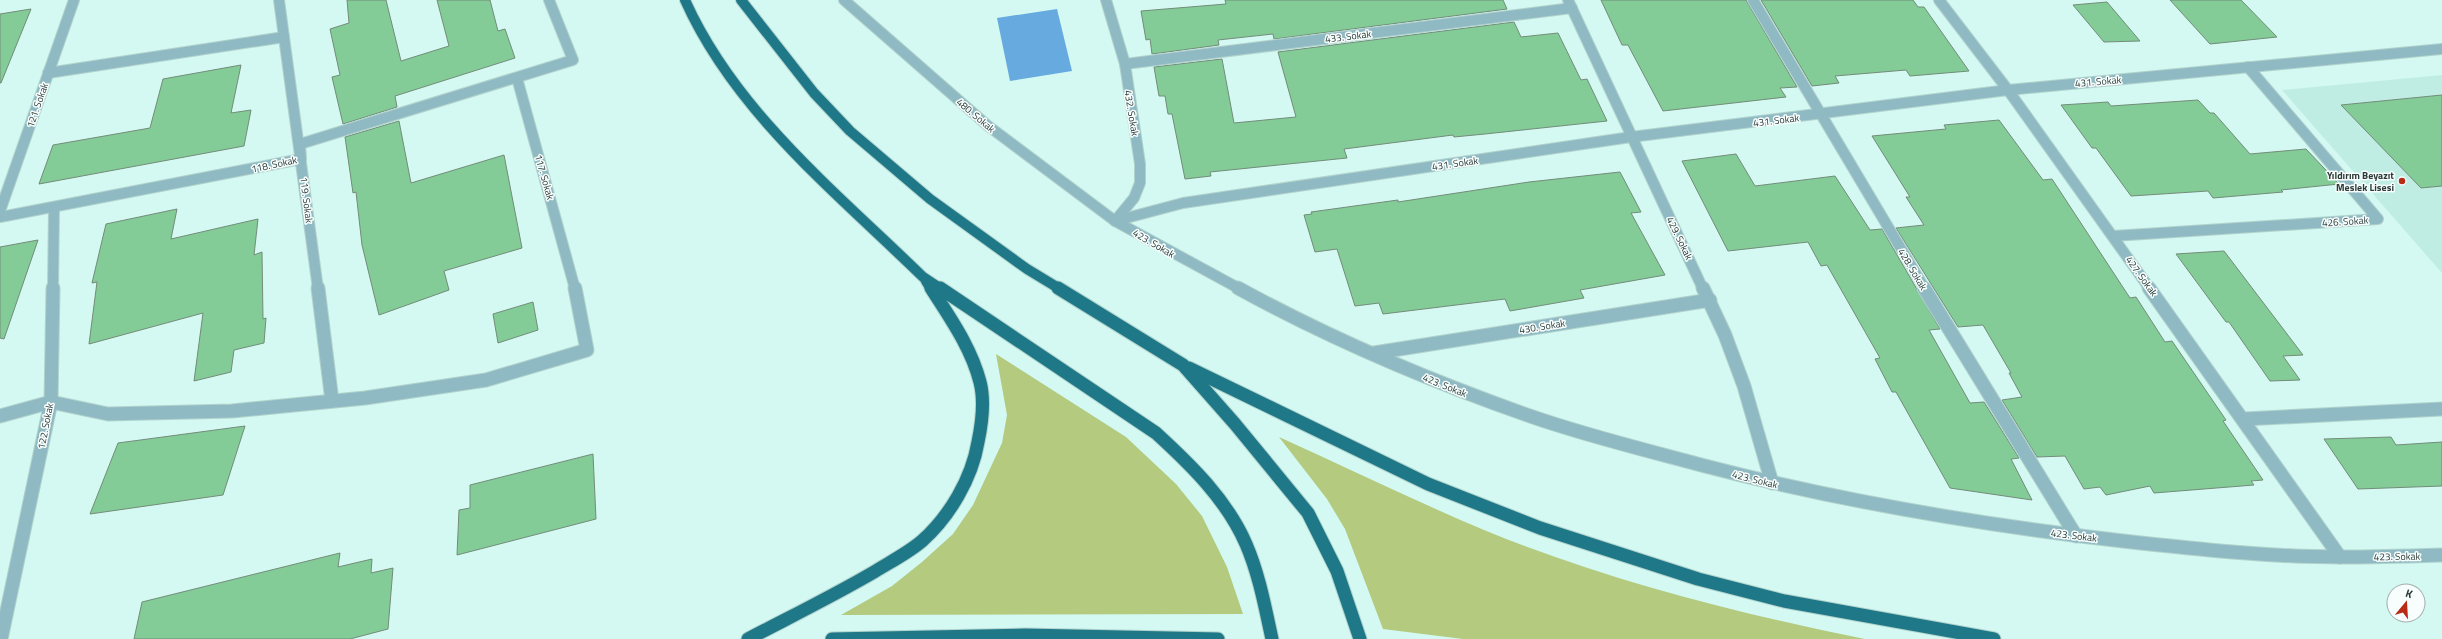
<svg xmlns="http://www.w3.org/2000/svg" width="2442" height="639" font-family="'Titillium Web',sans-serif">
  <rect width="100%" height="100%" fill="#d3f9f2"/>
  <polygon fill="#bfede4" points="2442,75 2442,273 2282,90"/>
  <g fill="#b3ca7f">
    <polygon points="996,354 1126,437 1176,484 1202,516 1227,567 1243,614 841,615 892,586 922,562 953,534 973,505 1002,443 1007,415"/>
    <path d="M1279,437C1348,468 1415,501 1484,530C1606,580 1736,613 1865,639H1463L1383,629L1345,529L1327,499Z"/>
  </g>
  <polygon fill="#66aadf" points="1057,9 1072,71 1010,81 997,18"/>
  <g fill="#83cc98" stroke="#738c79">
    <polygon points="347,0 386,0 401,61 449,46 437,0 490,0 498,31 505,29 515,58 395,96 397,107 343,124 332,77 340,75 330,29 349,23"/>
    <polygon points="1225,0 1503,0 1507,9 1274,39 1273,34 1218,40 1219,45 1152,54 1150,39 1146,40 1141,11 1226,4"/>
    <polygon points="1601,0 1746,0 1797,87 1780,88 1786,97 1663,111 1628,45 1622,45"/>
    <polygon points="1761,0 1913,0 1918,7 1924,7 1969,71 1910,76 1906,70 1835,76 1839,83 1812,86"/>
    <polygon points="2170,0 2241,0 2277,37 2210,44"/>
    <polygon points="2107,2 2140,41 2104,42 2073,5"/>
    <polygon points="31,9 1,83 0,83 0,14"/>
    <polygon points="1514,22 1521,37 1558,33 1581,80 1587,79 1607,121 1485,134 1454,137 1453,135 1344,149 1347,158 1210,172 1211,176 1185,179 1172,114 1168,114 1165,96 1159,96 1154,67 1222,59 1234,123 1296,117 1278,52"/>
    <polygon points="241,65 231,113 251,110 244,146 39,184 53,145 150,128 163,79"/>
    <polygon points="2442,95 2442,186 2421,188 2341,105"/>
    <polygon points="2198,100 2210,113 2214,113 2250,154 2306,149 2339,184 2281,190 2283,192 2213,198 2208,191 2131,196 2096,148 2092,148 2061,105 2108,102 2111,106"/>
    <polygon points="1999,120 2043,180 2052,179 2130,298 2136,297 2165,342 2172,341 2226,420 2223,421 2263,480 2251,481 2254,485 2154,493 2150,486 2106,495 2100,487 2084,489 2065,456 2037,457 2002,400 2022,397 2009,373 2011,373 1983,325 1958,327 1896,228 1924,225 1906,197 1910,197 1872,136 1946,129 1944,125"/>
    <polygon points="399,121 411,183 504,155 522,248 444,271 449,290 379,315 362,245 356,192 353,193 345,137"/>
    <polygon points="1736,154 1755,186 1835,176 1870,230 1882,229 1940,329 1929,330 1970,403 1984,402 2019,458 2011,459 2032,500 1950,488 1896,392 1892,392 1875,359 1880,358 1827,265 1821,266 1808,242 1728,251 1682,161"/>
    <polygon points="1620,172 1641,212 1631,213 1665,275 1580,290 1584,298 1510,311 1505,299 1383,314 1379,303 1355,306 1337,249 1315,252 1304,215 1312,214 1311,212 1398,200 1398,202 1529,182"/>
    <polygon points="177,209 171,239 258,219 254,255 262,252 263,319 266,318 264,343 234,350 231,372 194,381 203,313 89,344 97,282 92,283 106,224"/>
    <polygon points="38,240 4,339 0,338 0,247"/>
    <polygon points="2224,251 2303,355 2283,356 2300,380 2270,381 2229,322 2226,322 2176,254"/>
    <polygon points="533,302 538,330 498,343 493,314"/>
    <polygon points="245,426 223,495 90,514 118,443"/>
    <polygon points="2391,437 2396,445 2442,442 2442,486 2358,489 2324,439"/>
    <polygon points="593,454 596,519 457,555 459,510 470,508 470,485"/>
    <polygon points="340,553 338,567 372,559 371,573 393,568 388,629 350,639 134,639 142,602"/>
  </g>
  <g fill="none" stroke-linecap="round" stroke-linejoin="round">
    <g stroke="#b2d3cd" stroke-width="12">
      <g id="minor-far1">
        <polyline points="279,0 318,289"/>
        <polyline points="844,0 987,125 1115,221 1240,289"/>
        <polyline points="1106,0 1125,64 1140,164 1140,183 1134,198 1115,221"/>
        <polyline points="1568,0 1703,289"/>
        <polyline points="1753,0 1925,289"/>
        <polyline points="1939,0 2008,90 2150,289"/>
        <polyline points="1125,64 1572,8"/>
        <polyline points="48,73 284,37"/>
        <polyline points="517,78 575,289"/>
        <polyline points="0,211 74,0"/>
        <polyline points="0,217 301,159 300,144 573,60 549,0"/>
        <polyline points="1115,221 1183,203 1631,137 2008,90 2442,49"/>
        <polyline points="2113,236 2378,219 2248,67"/>
        <polyline points="53,289 54,209"/>
      </g>
    </g>
    <g stroke="#b2d3cd" stroke-width="15">
      <g id="minor">
        <polyline points="318,288 332,401"/>
        <path d="M1238,288C1331,339 1430,381 1530,416C1587,436 1646,450 1705,466C1844,502 1981,525 2123,541C2196,549 2269,557 2342,557C2375,557 2409,556 2442,555"/>
        <polyline points="1703,288 1725,335 1744,386 1772,483"/>
        <polyline points="1924,288 2076,536"/>
        <polyline points="2149,288 2340,557"/>
        <polyline points="1374,353 1710,300"/>
        <polyline points="0,416 51,402 108,414 232,411 365,398 486,380 587,350 575,288"/>
        <polyline points="2244,419 2442,409"/>
        <polyline points="1,639 51,402 53,288"/>
      </g>
    </g>
    <g stroke="#b2d3cd" stroke-width="12">
      <g id="highway-far1">
        <path d="M685,0C735,112 837,193 923,277L941,289"/>
        <polyline points="741,0 814,93 850,131 930,199 1027,269 1060,289"/>
        <polyline points="926,281 931,289"/>
      </g>
    </g>
    <g stroke="#b2d3cd" stroke-width="15">
      <g id="highway">
        <path d="M940,288L1156,433C1191,465 1227,500 1246,544C1259,574 1265,607 1272,639"/>
        <polyline points="1058,288 1183,365 1235,424 1308,513 1337,571 1360,639"/>
        <polyline points="1189,368 1428,484 1540,528 1698,579 1784,601 1994,639"/>
        <path d="M748,639C790,617 833,596 874,572C890,562 908,553 922,541C950,516 972,478 978,442C982,423 985,401 980,382C971,347 950,318 931,288"/>
        <polyline points="832,639 1025,635 1218,639"/>
      </g>
    </g>
    <use href="#minor-far1" stroke="#90bac3" stroke-width="10"/>
    <use href="#minor" stroke="#90bac3" stroke-width="13"/>
    <use href="#highway-far1" stroke="#1f7888" stroke-width="10"/>
    <use href="#highway" stroke="#1f7888" stroke-width="13"/>
  </g>
  <circle fill="#b82b15" stroke="#f7fefd" stroke-width="1.5" cx="2402" cy="181" r="4"/>
  <g text-anchor="middle" stroke-width="3" stroke-linejoin="round" paint-order="stroke">
    <g font-size="10" fill="#2c3b38" stroke="#f7fefd">
      <text transform="translate(1348 36) rotate(-7)" y="4">433. Sokak</text>
      <text transform="translate(2098 81) rotate(-5)" y="4">431. Sokak</text>
      <text transform="translate(37 105) rotate(-71)" y="4">121. Sokak</text>
      <text transform="translate(1132 113) rotate(81)" y="4">432. Sokak</text>
      <text transform="translate(976 115) rotate(40)" y="4">480. Sokak</text>
      <text transform="translate(1776 120) rotate(-7)" y="4">431. Sokak</text>
      <text transform="translate(1455 163) rotate(-8)" y="4">431. Sokak</text>
      <text transform="translate(274 164) rotate(-12)" y="4">118. Sokak</text>
      <text transform="translate(545 177) rotate(74)" y="4">117. Sokak</text>
      <text transform="translate(307 200) rotate(83)" y="4">119. Sokak</text>
      <text transform="translate(2345 221) rotate(-4)" y="4">426. Sokak</text>
      <text transform="translate(1680 238) rotate(64)" y="4">429. Sokak</text>
      <text transform="translate(1154 243) rotate(30)" y="4">423. Sokak</text>
      <text transform="translate(1913 269) rotate(59)" y="4">428. Sokak</text>
      <text transform="translate(2142 276) rotate(54)" y="4">427. Sokak</text>
      <text transform="translate(1542 326) rotate(-9)" y="4">430. Sokak</text>
      <text transform="translate(1445 385) rotate(22)" y="4">423. Sokak</text>
      <text transform="translate(45 426) rotate(-79)" y="4">122. Sokak</text>
      <text transform="translate(1755 479) rotate(14)" y="4">423. Sokak</text>
      <text transform="translate(2074 535) rotate(7)" y="4">423. Sokak</text>
      <text transform="translate(2397 556) rotate(-1)" y="4">423. Sokak</text>
    </g>
    <g font-size="10" font-weight="bold" fill="#2c3b38" stroke="#f7fefd" text-anchor="end">
      <text x="2394" y="179">Yıldırım Beyazıt<tspan x="2394" dy="12">Meslek Lisesi</tspan></text>
    </g>
  </g>
  <g transform="translate(2406 603) rotate(18)"><circle r="19" fill="#f7fefd" stroke="#a6b0ae"/>
  <path d="M0-3L7 15L0 10L-7 15Z" fill="#b82b15"/>
  <text y="-6" font-size="11" font-weight="bold" text-anchor="middle" fill="#2c3b38">K</text>
  </g>
</svg>
